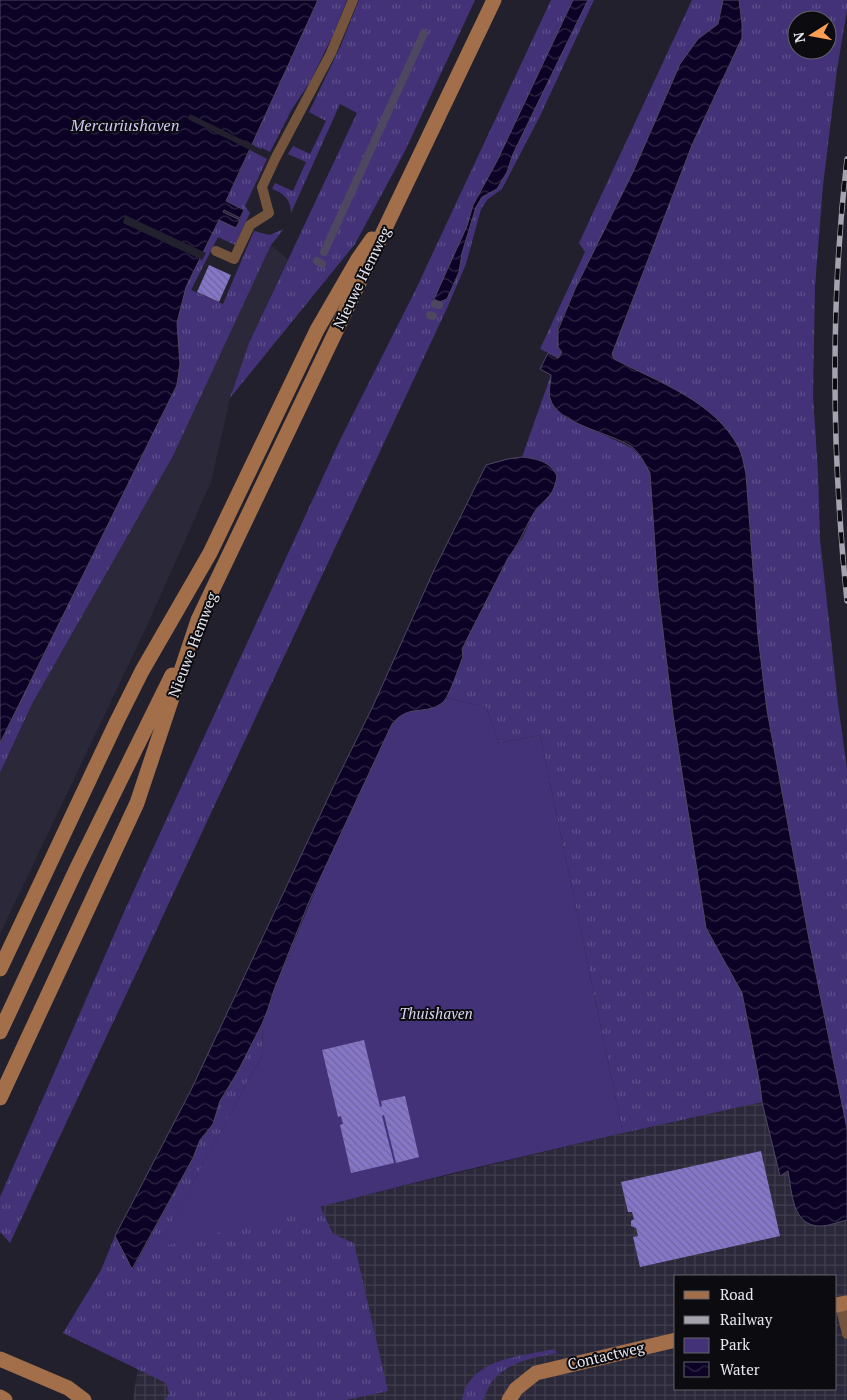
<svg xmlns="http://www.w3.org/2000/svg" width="847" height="1400" font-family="'PT Serif',serif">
  <defs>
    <pattern id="industrial-grid" width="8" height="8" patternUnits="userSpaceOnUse" patternTransform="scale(1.25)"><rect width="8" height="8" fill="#2b283a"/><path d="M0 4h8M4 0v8" fill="none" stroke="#403d4d"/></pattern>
    <pattern id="grass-tufts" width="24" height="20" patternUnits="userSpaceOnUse" patternTransform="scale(1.25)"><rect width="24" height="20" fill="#433277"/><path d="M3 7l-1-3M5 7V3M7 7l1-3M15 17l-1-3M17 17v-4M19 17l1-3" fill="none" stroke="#5e508b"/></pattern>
    <pattern id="water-waves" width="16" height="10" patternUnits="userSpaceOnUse" patternTransform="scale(1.25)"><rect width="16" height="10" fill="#0c0225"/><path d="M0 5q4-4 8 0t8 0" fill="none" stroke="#2f2745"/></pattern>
    <pattern id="building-back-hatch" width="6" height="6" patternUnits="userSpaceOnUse" patternTransform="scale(1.25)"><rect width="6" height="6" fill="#8676c8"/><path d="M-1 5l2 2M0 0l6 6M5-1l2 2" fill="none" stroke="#70659b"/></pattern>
  </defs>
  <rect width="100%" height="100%" fill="#22202d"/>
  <polygon fill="#2b283a" points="271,245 288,259 249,343 230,398 211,482 146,628 0,934 0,774 32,704 173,456"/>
  <path fill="url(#industrial-grid)" fill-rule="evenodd" d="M832,1085L847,1166V1400H133L157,1248L320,1206L623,1133ZM676,1276H836V1389H676Z"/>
  <g fill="url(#grass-tufts)" fill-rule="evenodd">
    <polygon points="318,0 347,0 333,35 310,82 292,109 270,152 262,148 261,149 252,145 284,73"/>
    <path d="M359,0H475L405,151L355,244L230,398L249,343L357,113L340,104L291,213C291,200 284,193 272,189L275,183L293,191L306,162L288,154L293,146L310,154L326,121L309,112L341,45Z"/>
    <polygon points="551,0 573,0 497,161 473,205 467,226 437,295 434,299 425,295 439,302 447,299 459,272 462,253 476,207 482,197 497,189 507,172 513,154 588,0 594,0 540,116 502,189 488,199 481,209 466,264 448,306 10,1243 0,1232 0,1197 124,912 339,442 415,291"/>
    <polygon points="692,0 723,0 718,24 698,39 680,64 633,172 558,327 559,349 562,352 559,358 540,349 585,252 579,243"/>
    <path d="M739,0H847V10L837,70L823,186L815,286L813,395L818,472L820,539L838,704L847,768V1129L809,939L767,710L758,636L746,474L740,450L685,395L613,359L612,354L692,145L742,38V24ZM797,20H827V50H797Z"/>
    <polygon points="250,150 267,159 245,206 250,213 235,245 218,237 191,290 223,304 254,231 270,235 284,229 271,245 173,456 32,704 0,773 0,743 177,385 180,364 177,323 186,287 219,220 240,220 244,210 226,201"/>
    <polygon points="551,375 550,398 568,418 632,448 643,459 650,473 658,590 673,715 706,928 742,993 760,1085 762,1102 623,1133 540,735 499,743 486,707 447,698 463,657 462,649 508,558 523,537 532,516 537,508 545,501 538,459 522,457"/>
    <polygon points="262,1024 263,1054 158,1247 320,1206 333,1234 354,1243 388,1391 346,1400 165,1400 169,1394 166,1383 63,1333 101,1270 115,1236 133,1269 193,1158 200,1140 213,1124 220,1101 237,1073"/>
    <path d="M554,1349L557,1353C533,1358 508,1361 492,1382C488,1387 486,1394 483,1400H462C463,1395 464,1389 467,1385C484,1357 524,1356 554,1349Z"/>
  </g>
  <path fill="#433277" d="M447,698L486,707L499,743L540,735L623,1133L453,1173L157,1248L263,1054L262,1024L268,1009L274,990L322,874L388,732C406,697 427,719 447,698Z"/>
  <g fill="url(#water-waves)" stroke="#4e4762">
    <polygon points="0,0 318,0 226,201 244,210 240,218 224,210 223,212 240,220 236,228 219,220 186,287 177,323 180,364 177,385 0,743"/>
    <polygon points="573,0 588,0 513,154 507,172 497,189 482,197 476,207 462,253 459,272 447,299 439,302 434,299 467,226 473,205 497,161"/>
    <path d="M723,0H739L742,24V38L692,145L612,354L614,359C658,382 715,401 739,448C743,456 744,466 746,474L758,636L767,710L809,939L847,1129V1220C838,1222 829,1226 820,1226C792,1226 792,1192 788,1171L780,1176L762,1102L760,1085L742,993L706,928L673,715L658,590L650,473C645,464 640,453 632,447C612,433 556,424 550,398C548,392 551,382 551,375L540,369L548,353L558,358L562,352L558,347V330L575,289L633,172L680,64L698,39L718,24Z"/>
    <path d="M522,457C537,459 550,461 557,476C553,501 542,498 532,516C524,530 519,544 508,558L462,649L463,656C459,667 449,698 442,703C425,716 409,703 392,724L309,902L274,990L268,1009L262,1024L237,1073L220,1101L213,1124L200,1140L193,1158L132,1269L115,1236L191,1090L335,783L373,706L434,570L486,465L508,459Z"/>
  </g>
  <g fill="#22202d">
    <polygon points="190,114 255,146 252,151 188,119"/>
    <polygon points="125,215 206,253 202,260 123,223"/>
  </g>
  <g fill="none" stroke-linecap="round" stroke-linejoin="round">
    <g stroke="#4e4762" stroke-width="8">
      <polyline points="324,252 424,33"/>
      <polyline points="317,261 322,264"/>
      <polyline points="435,304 439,305"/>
      <polyline points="430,315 433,316"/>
    </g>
  </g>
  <g fill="url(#building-back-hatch)">
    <polygon points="209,265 231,275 219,302 197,292"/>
    <polygon points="364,1040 380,1107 382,1106 381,1101 405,1096 419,1157 396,1163 384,1115 382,1116 394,1163 351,1173 340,1125 343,1124 341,1116 338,1117 322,1050"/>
    <polygon points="761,1151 780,1236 640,1267 633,1237 638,1236 636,1228 631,1226 631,1221 634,1219 632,1212 628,1212 621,1182"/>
  </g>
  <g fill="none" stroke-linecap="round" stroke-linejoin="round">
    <g stroke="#74543d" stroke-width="10">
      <polyline points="216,251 234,259 250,225 269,213 262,187 275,159 331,53 353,0"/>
      <polyline points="840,1304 847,1334"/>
    </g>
    <g stroke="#a26f4a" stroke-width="15">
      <polyline points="0,969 117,721 142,671 210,553 317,330 358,259 372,239"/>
      <polyline points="0,1032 76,870 172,675"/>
      <polyline points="0,1098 137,803 198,620 494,0"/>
      <polyline points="836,1305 847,1303"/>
      <polyline points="0,1359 68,1388 84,1400"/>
      <polyline points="0,1397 5,1400"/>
      <polyline points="509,1400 516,1389 536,1373 676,1340"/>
    </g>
    <g stroke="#a5a4ae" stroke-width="5.5">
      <path id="rail" d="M847,159C830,305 832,455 847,601"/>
    </g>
    <use href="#rail" stroke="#0b0b10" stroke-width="4" stroke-dasharray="11" stroke-linecap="butt"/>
  </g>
  <g text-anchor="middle" stroke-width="4" stroke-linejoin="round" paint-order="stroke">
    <g font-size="15" fill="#e8e7f0" stroke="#0b0b10">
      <text transform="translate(362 278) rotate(-64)" y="5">Nieuwe Hemweg</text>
      <text transform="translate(193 645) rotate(-69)" y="5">Nieuwe Hemweg</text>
      <text transform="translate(606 1356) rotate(-13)" y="5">Contactweg</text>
    </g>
    <g font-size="15" font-style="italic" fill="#dbd8ee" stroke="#0b0b10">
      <text x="436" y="1019">Thuishaven</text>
    </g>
    <g font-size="16" font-style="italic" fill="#cec8f4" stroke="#0b0b10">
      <text x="125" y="131">Mercuriushaven</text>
    </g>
  </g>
  <rect x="674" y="1275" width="162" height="115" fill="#0b0b10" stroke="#63636a"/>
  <rect x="684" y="1291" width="25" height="8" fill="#a26f4a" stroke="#63636a"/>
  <text x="720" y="1300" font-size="15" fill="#e8e7f0">Road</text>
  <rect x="684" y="1316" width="25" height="8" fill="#a5a4ae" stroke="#63636a"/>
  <text x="720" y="1325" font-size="15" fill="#e8e7f0">Railway</text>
  <rect x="684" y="1338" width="25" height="15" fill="#433277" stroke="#63636a"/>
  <text x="720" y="1350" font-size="15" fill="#e8e7f0">Park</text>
  <rect x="684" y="1362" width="25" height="15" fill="url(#water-waves)" stroke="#63636a"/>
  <text x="720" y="1375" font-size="15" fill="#e8e7f0">Water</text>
  <g transform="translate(812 35) rotate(259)"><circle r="24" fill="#0b0b10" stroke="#63636a"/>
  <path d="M0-4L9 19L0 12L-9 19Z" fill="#fc9d54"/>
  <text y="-8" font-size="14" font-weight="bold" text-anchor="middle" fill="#e8e7f0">N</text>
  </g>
</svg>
